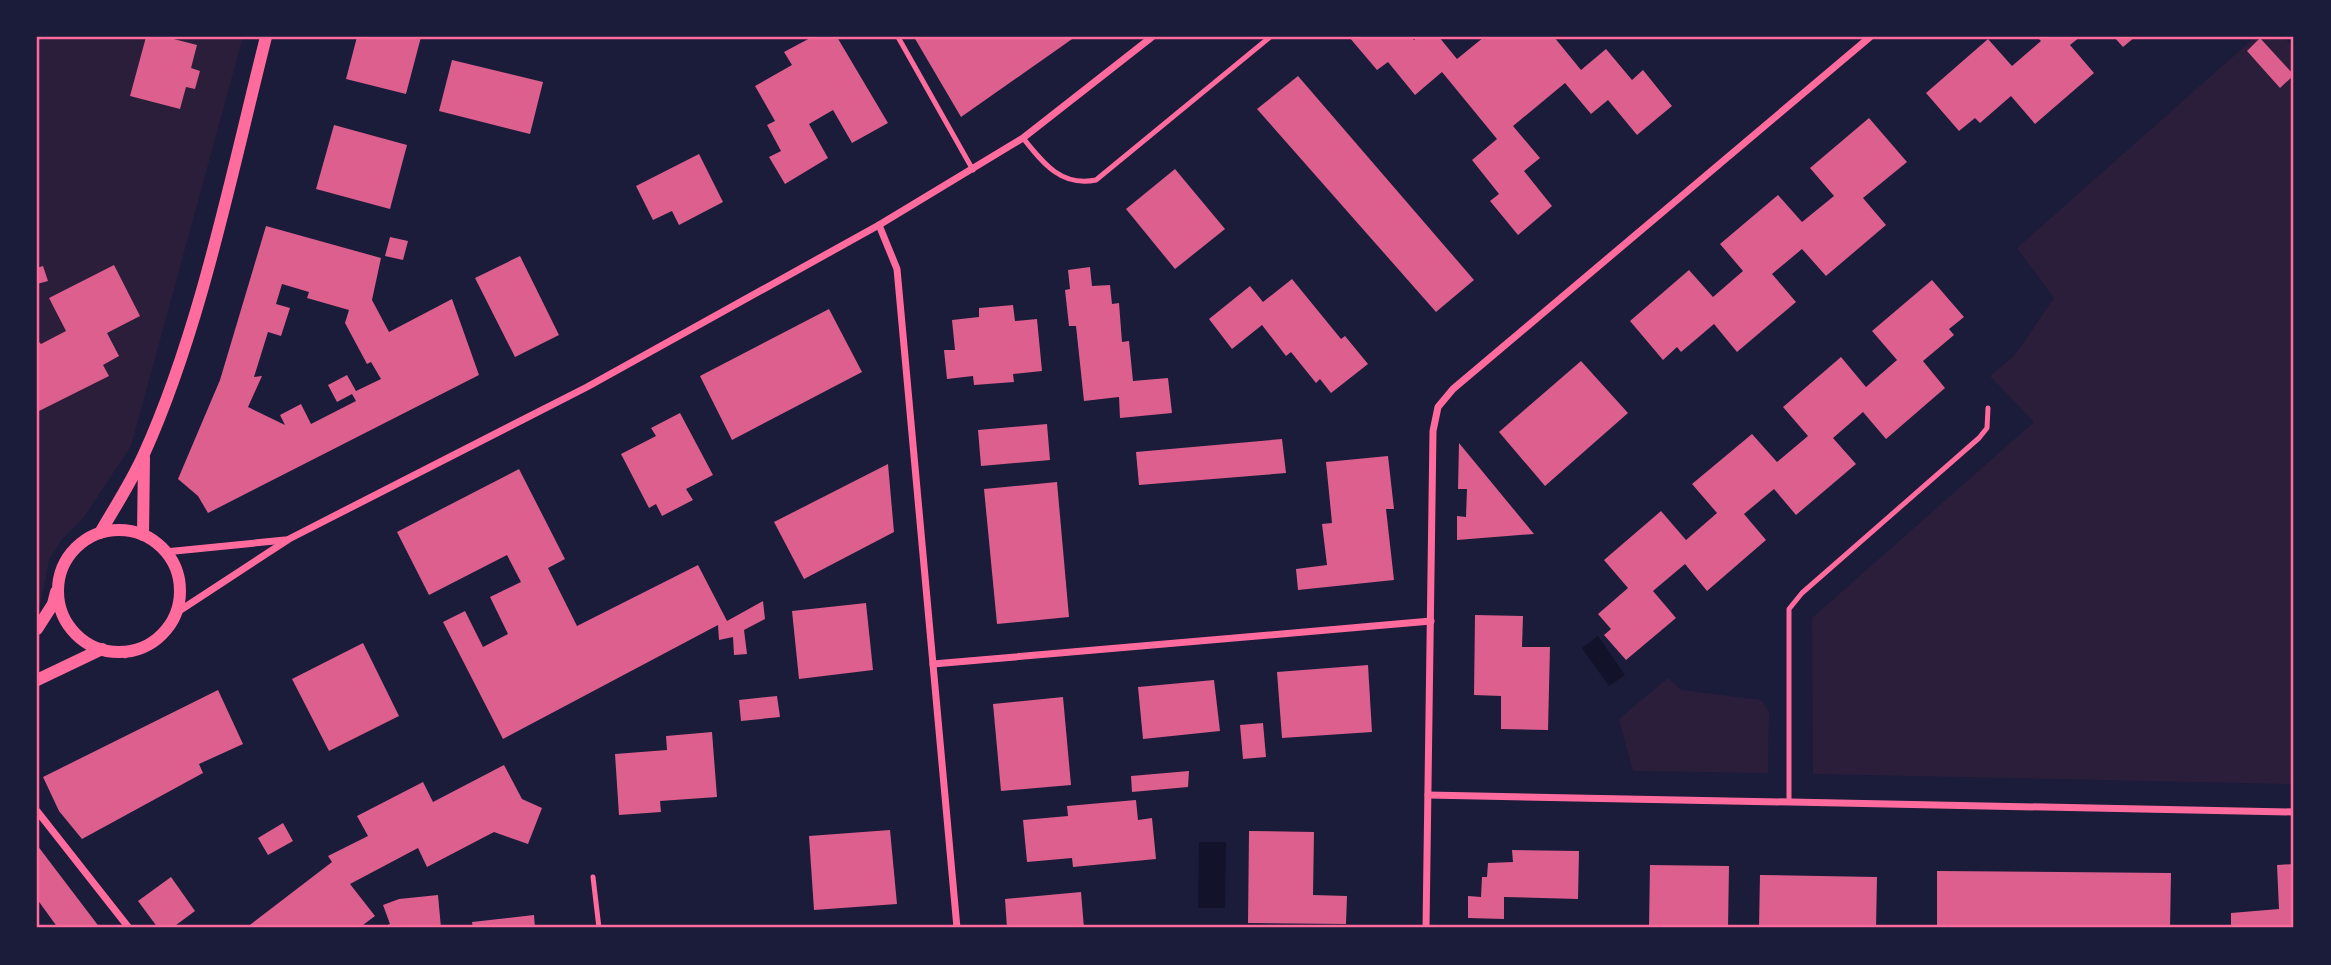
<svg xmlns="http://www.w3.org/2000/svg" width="2331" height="965" font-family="'Playfair Display',serif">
  <rect width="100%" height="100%" fill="#1b1b3a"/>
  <g fill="#2a1e3b">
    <polygon points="37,37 243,37 131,446 84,517 62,539 49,560 41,602 37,607"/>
    <polygon points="2255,37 2284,37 2294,48 2294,784 1813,774 1812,618 2034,422 1990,376 2015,355 2054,298 2017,248"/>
    <polygon points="1668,678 1681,690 1761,700 1769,711 1768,773 1633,771 1619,719"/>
  </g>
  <g fill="#12122b">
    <polygon points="1598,636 1625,675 1609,686 1582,648"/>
    <polygon points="1199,842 1226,842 1225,908 1198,908"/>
  </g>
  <g fill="#dd5f8e" fill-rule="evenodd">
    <polygon points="146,37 166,37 197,45 191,68 200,71 195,89 186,87 180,109 130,96"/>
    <polygon points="357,37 421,37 406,94 346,79"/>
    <polygon points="812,37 837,37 888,123 852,143 833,110 809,124 828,158 785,184 769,157 781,151 767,125 775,121 755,86 792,65 784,52"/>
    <polygon points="914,37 1075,37 961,117"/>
    <polygon points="1349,37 1411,37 1414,40 1418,37 1439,37 1457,59 1484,37 1554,37 1581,70 1606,49 1632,80 1643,70 1672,106 1637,135 1608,100 1591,114 1565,83 1513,126 1540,158 1524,171 1552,206 1518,235 1490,201 1499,194 1472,160 1497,139 1442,72 1415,95 1388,62 1377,70"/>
    <polygon points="2037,37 2080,37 2070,45 2094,73 2035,124 2011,96 1980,123 1975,118 1959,131 1926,93 1988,39 2012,66 2041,41"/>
    <polygon points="2114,37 2135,37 2123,47"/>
    <polygon points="2260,38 2294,75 2280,88 2247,51"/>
    <polygon points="452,60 543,82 530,134 439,111"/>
    <polygon points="1298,76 1474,280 1436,312 1257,109"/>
    <polygon points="1869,118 1907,162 1863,198 1886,225 1826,276 1802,249 1772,274 1796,302 1737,352 1714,324 1681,352 1677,347 1663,360 1630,321 1689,270 1713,297 1743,271 1720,244 1778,195 1802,222 1834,196 1810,168"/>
    <polygon points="334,125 407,145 390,209 316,189"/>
    <polygon points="699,154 723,202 679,225 672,211 653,220 636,186"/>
    <polygon points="1175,169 1225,229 1175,269 1126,209"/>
    <path d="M266,226L381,258L372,300L389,332L452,299L479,375L208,513L198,496L178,479L220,380ZM282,284L309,292L307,298L349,310L345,323L367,364L371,362L381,379L356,391L347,375L328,385L337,402L352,394L356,401L311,424L301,404L280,415L285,425L248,407L262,376L254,377L268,332L281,336L290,308L276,304Z"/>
    <polygon points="390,237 408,241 403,260 385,256"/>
    <polygon points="520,256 559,335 515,357 475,278"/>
    <polygon points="114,265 140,316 107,333 119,356 103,365 109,376 37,412 37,340 41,344 66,331 49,298"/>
    <polygon points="43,266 48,281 37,284 37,268"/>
    <polygon points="1090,267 1092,286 1110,285 1112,304 1119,303 1122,342 1129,341 1133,381 1168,378 1172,413 1120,418 1119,397 1084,401 1076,326 1069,326 1065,290 1070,289 1068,270"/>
    <polygon points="1292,279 1341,339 1345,336 1368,364 1331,393 1320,379 1316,383 1291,352 1286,356 1262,325 1232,349 1209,319 1250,286 1263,302"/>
    <polygon points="1932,280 1964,317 1949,329 1954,335 1923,361 1945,388 1886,439 1863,412 1833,438 1856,464 1796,515 1774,489 1744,514 1766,540 1707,591 1685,564 1653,591 1676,618 1626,660 1604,635 1611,629 1598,614 1628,588 1604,560 1661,511 1686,540 1717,513 1692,484 1752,434 1777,462 1808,436 1783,407 1841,357 1866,387 1897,360 1872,331"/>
    <polygon points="1013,305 1015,321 1037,319 1042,371 1013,374 1014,382 974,385 973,376 947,379 944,350 955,350 952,320 979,317 979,308"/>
    <polygon points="829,309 862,372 732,440 700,376"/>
    <polygon points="1581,361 1628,413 1545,486 1499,432"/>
    <polygon points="680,413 713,475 686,489 693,500 662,516 656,504 649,508 621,454 656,436 651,428"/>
    <polygon points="1047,424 1050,460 981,466 978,430"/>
    <polygon points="1282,439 1286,473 1139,485 1136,452"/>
    <polygon points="1459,443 1534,534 1457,540 1457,516 1466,517 1467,489 1458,489"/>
    <polygon points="1388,456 1394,509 1386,509 1394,580 1298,590 1296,569 1327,565 1322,524 1332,523 1326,462"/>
    <polygon points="888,464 894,532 804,579 774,522"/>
    <polygon points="519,469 565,559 548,568 577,626 698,565 727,621 763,601 765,619 744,630 747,654 734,655 733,637 719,640 718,625 503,739 443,622 465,611 483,647 508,634 490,597 521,582 507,555 429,595 397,532"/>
    <polygon points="1057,482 1069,617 997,624 984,489"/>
    <polygon points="866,603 873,670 799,679 792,611"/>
    <polygon points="1475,615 1523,616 1522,647 1550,647 1548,730 1501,729 1501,696 1474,695"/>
    <polygon points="363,643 399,716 329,751 292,679"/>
    <polygon points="1368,665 1372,732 1282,738 1277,672"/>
    <polygon points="1214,680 1220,731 1143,739 1138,687"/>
    <polygon points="218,690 243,744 199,764 203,773 82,839 59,811 43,777"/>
    <polygon points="777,696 780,717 741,721 739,700"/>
    <polygon points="1063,697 1071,785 1001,791 993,704"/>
    <polygon points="1263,723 1266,757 1243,759 1240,725"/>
    <polygon points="712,732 717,797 660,801 661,812 619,815 615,754 667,750 666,736"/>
    <polygon points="504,765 522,799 542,808 528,844 494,832 427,867 418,848 350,884 375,916 359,928 246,928 332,862 328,856 368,836 357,816 423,782 433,802"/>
    <polygon points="1189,771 1188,787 1132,792 1131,776"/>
    <polygon points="1136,800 1138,820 1152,818 1156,859 1073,867 1072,858 1027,862 1023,820 1068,816 1067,806"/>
    <polygon points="283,823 293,841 268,855 258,838"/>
    <polygon points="890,830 897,904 814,910 809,836"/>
    <polygon points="1249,831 1314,832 1313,895 1347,896 1346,924 1248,923"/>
    <polygon points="37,845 94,920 100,928 58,928 37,899"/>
    <polygon points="1512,850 1579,851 1578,899 1504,897 1504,919 1468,918 1468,896 1481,897 1482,877 1487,877 1488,863 1513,862"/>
    <polygon points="2294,864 2294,928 2231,928 2231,913 2279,909 2277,865"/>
    <polygon points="1650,865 1729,866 1728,928 1649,928"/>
    <polygon points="1937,871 2171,873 2170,928 1937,928"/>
    <polygon points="1760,875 1877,877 1876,928 1759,928"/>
    <polygon points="171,877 195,911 172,928 158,928 138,901"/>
    <polygon points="1081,892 1084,928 1007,928 1005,899"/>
    <polygon points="438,895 441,928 381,928 390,924 383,905 399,899"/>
    <polygon points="534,915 535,928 473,928 472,922"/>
  </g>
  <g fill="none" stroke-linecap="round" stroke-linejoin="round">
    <polyline stroke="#ff6b9d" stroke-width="4.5" points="125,656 143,647"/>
    <g stroke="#ff6b9d" stroke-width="5">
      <polyline points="898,37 973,170"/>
      <path d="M1023,138C1043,163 1061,187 1096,180L1270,37"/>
      <polyline points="1789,802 1789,609 1802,593 1979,438 1987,428 1988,408"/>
      <polyline points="593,877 599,928"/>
    </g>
    <g stroke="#ff6b9d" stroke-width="7">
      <polyline points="879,225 897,269 957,928"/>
      <polyline points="165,552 285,540"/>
      <polyline points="176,613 289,539 587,387 879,225 1023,138 1152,37"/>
      <polyline points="933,664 1431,621"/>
      <polyline points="1428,795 2294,812"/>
      <polyline points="37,811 129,928"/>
      <polyline points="1426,928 1433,431 1438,407 1453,389 1870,37"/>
    </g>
    <g stroke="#ff6b9d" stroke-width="12">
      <circle cx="119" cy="591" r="61"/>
      <path d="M100,533C115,507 132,481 144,454C201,328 232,171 266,37"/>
      <polyline points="143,535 144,458"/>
      <polyline points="37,629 53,604 56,592"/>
      <polyline points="37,680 102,649"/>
    </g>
  </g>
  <rect width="2331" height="965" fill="none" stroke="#1b1b3a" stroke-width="77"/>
  <rect x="38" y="38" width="2254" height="888" fill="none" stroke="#ff6b9d" stroke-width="2.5"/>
</svg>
